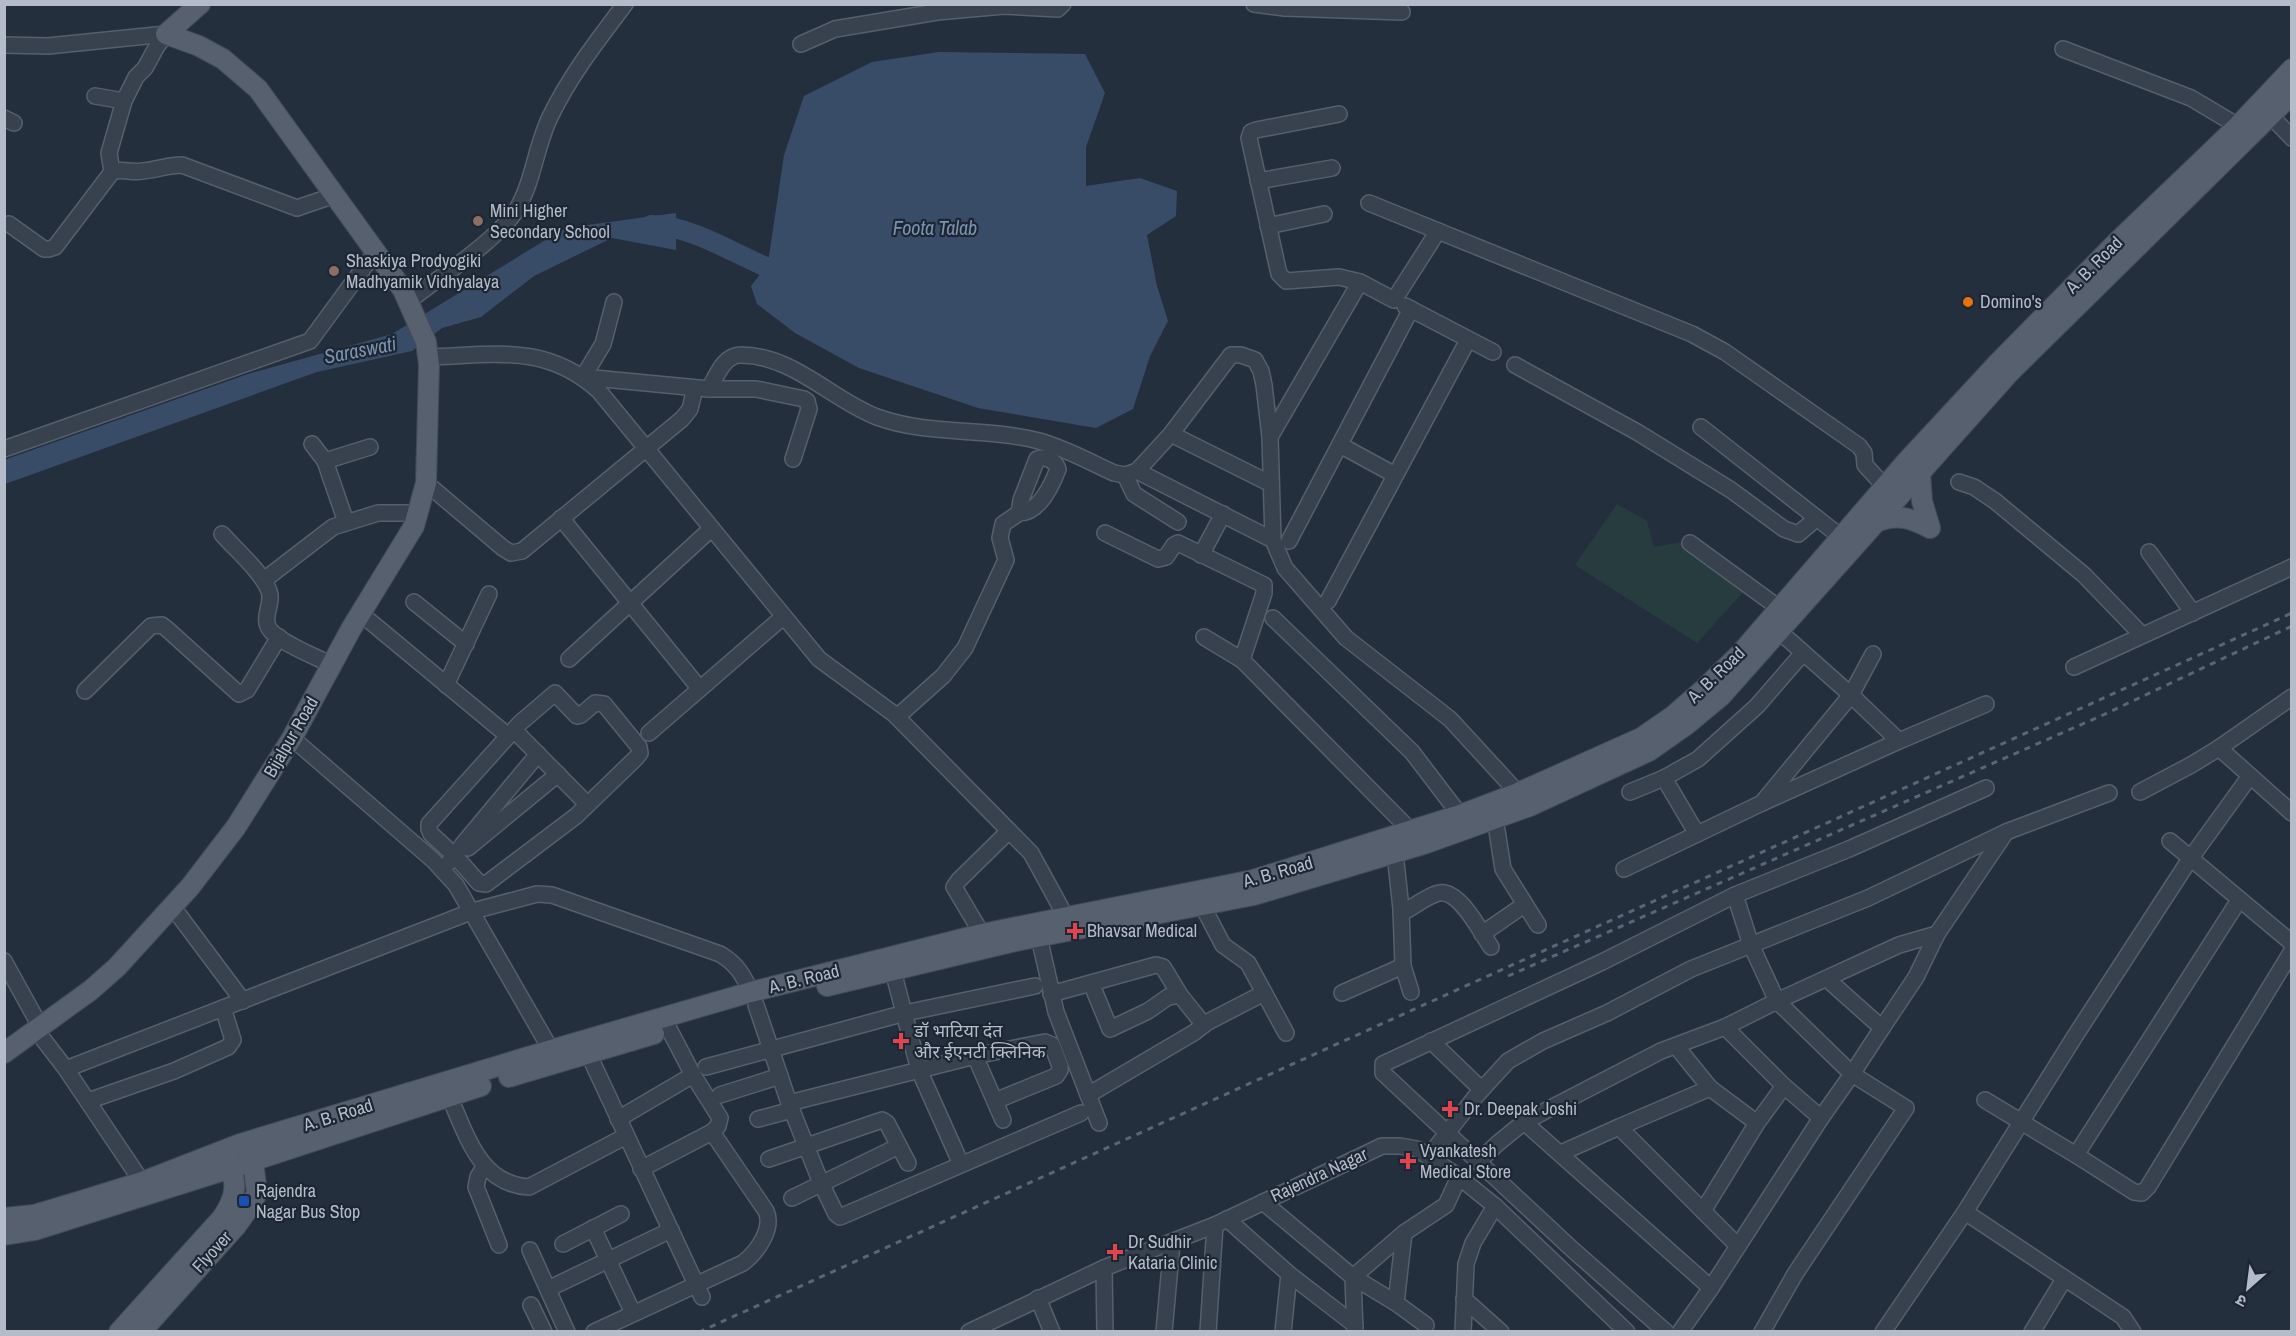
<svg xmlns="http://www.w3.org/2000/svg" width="2296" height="1336" font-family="'Archivo Narrow','Noto Sans Devanagari',sans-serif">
  <rect width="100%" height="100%" fill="#242f3e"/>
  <polygon fill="#263c3f" points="1617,504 1647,521 1654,547 1682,542 1748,587 1697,643 1575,565"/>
  <g fill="#394c67">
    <polygon points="939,52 1085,54 1105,93 1086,147 1086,186 1140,178 1177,191 1176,216 1147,235 1157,286 1168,321 1150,356 1133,409 1096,428 978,408 859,368 795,333 757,304 751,286 766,267 769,256 784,155 804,96 872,62"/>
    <polygon points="676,213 676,250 612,238 534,276 481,317 442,328 412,351 317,372 5,484 4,460 248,374 392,334 565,228"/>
  </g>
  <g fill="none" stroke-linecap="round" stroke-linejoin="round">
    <path stroke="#394c67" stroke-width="20" d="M651,225C688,225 732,252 766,267"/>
    <g stroke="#565f6c" stroke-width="18">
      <g id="minor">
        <polyline points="1254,4 1285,8"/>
        <polyline points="1284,4 1285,8 1402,12"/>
        <polyline points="801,44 835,29 937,12 1004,6 1058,9 1063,4"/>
        <polyline points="4,45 48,46 166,34"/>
        <polyline points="2063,49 2191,98 2238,126"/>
        <polyline points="95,96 124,101"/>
        <polyline points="1339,114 1256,130 1251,132 1249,138 1279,274 1286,281 1339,277 1360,282"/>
        <polyline points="2271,116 2292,138"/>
        <polyline points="4,118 14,123"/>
        <polyline points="112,172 109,153 124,101 136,77 145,68 157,46 166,34"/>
        <polyline points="1258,181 1332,168"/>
        <polyline points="1369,203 1692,334 1725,352 1859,446 1864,453 1865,465 1885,487"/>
        <path d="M9,224L44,249H49L55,247L112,172C122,168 131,173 142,171C156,170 168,165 182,165L297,208L335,195"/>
        <polyline points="1268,226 1324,214"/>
        <path d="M409,301C439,277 497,241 517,209C534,180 536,144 551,115C571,74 598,40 625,4"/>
        <path d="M614,302L603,344L583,377L709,389C717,375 724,355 741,355C793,355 832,400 877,417C929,436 986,427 1039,441C1065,448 1090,462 1114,473L1125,475L1137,471"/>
        <polyline points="1405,306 1493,352"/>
        <path d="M428,357C494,355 546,343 599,391L819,659L894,714L1031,853L1066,917"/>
        <polyline points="1515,365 1637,432 1731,490 1784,529 1798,534 1817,518"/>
        <polyline points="709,389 756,389 804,399 807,401 809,409 793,459"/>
        <polyline points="1701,427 1841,537"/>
        <polyline points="1171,434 1271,484"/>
        <polyline points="1270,437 1360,282 1394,300 1438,231"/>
        <polyline points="312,444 325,461 346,522"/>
        <polyline points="1340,445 1395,475"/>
        <polyline points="4,449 310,341 376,251"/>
        <polyline points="325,461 370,447"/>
        <polyline points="1125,475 1134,494 1178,522"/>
        <polyline points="1959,482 1974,487 1995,501 2084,575 2142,635"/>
        <polyline points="426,483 503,548 511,553 522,551 682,419 690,409 695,388"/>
        <polyline points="561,518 700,689"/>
        <polyline points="1105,533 1158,559 1166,557 1174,545 1178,543 1264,585 1264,593 1242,660 1411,831"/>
        <path d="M222,534C235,549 262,572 269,591C274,604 260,619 271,631C281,643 316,657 332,665"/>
        <polyline points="1273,540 1137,471 1171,434 1231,355 1241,355 1255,360 1261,371 1264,385 1270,437 1273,540 1285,568 1346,638 1450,719 1518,793"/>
        <polyline points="1289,541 1411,309"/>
        <polyline points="1690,543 1779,608"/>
        <polyline points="2149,552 2193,613"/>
        <polyline points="1201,555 1223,514"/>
        <polyline points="264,580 333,527 378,513 419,513"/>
        <polyline points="1328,601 1468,340"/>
        <polyline points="414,602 466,644"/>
        <polyline points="360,613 501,730"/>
        <polyline points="1273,618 1412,752 1460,815"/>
        <polyline points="1780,632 1851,695 1873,654"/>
        <polyline points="1204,637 1242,660"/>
        <polyline points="569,659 711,529"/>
        <polyline points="2074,667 2292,567"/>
        <polyline points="446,685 489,594"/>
        <polyline points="85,691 151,626 162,625 167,629 239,694 247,690 279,637"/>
        <path d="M897,717L943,676L965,648L1006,560L1000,538L1003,524L1019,513L1021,500L1037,459C1046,456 1055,460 1058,469C1052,485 1039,513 1019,513"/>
        <polyline points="514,730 587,804"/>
        <polyline points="649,733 783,617"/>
        <polyline points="292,738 433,860 456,885 551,1050"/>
        <polyline points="1899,741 1762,803 1851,695 1899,741 1986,704"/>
        <polyline points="2219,748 2292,697"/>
        <polyline points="1664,778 1697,834"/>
        <polyline points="1630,792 1664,778 1698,759 1757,706 1803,653"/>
        <polyline points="2140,792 2191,765 2219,748 2292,813"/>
        <polyline points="1495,818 1503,869 1538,925"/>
        <polyline points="2170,841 2292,943"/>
        <polyline points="468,848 558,774"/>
        <polyline points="1395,853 1401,909 1403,966 1411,992"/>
        <polyline points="455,856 463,844 538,754"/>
        <polyline points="449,862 455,856 431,834 429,829 429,824 520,723 555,693 577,716 581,715 595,703 604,704 639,747 640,753 636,758 576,816 486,884 479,883 455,856"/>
        <polyline points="1624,869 1762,803"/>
        <polyline points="1735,895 1849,849 1986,788"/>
        <polyline points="2239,900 2076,1155 2134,1192 2142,1193 2148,1187 2292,951"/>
        <polyline points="1202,905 1223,945 1248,963 1286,1033"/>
        <polyline points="172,906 243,1001"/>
        <path d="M1401,913C1413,908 1426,896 1439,893C1460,889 1481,933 1491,947"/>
        <polyline points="982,934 954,887 959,880 1009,831"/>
        <polyline points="1482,934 1524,905"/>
        <polyline points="1039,937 1056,1012 1099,1123"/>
        <polyline points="4,961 41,1028"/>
        <polyline points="893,971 919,1070 961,1164"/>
        <polyline points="1827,979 1882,1028 1916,977 1937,934"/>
        <polyline points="1091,983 1110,1029 1148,1011 1168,997 1180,995"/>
        <polyline points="1342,993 1403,966"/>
        <polyline points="1051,994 1156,965 1163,967 1180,995 1204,1025"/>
        <polyline points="756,1005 789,1103 821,1183 836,1214 840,1217 1081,1113"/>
        <polyline points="1725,1027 1784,1086 1757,1123 1710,1088 1619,1127 1703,1211 1757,1123"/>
        <polyline points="36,1030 66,1069 142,1182"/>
        <polyline points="1431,1041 1481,1089"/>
        <polyline points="1676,1046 1710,1088"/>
        <polyline points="588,1053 702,1297"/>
        <polyline points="975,1056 1003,1120"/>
        <polyline points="706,1067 905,1013 1035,986"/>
        <path d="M66,1069L473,911L537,894L552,895L720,954C737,964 743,975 751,992"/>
        <polyline points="1784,1086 1821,1118"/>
        <polyline points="720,1095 780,1076"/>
        <polyline points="1088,1095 1195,1032 1206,1023 1264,993"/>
        <path d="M449,1096C467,1135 479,1184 529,1187L626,1136"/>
        <polyline points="1985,1100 2076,1155"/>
        <polyline points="88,1101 174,1071 228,1047 233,1040 223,1008"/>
        <polyline points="789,1103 975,1056 1045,1042 1052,1045 1060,1066 1060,1070 1056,1076 995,1101"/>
        <polyline points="618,1119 693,1075"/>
        <polyline points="758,1119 792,1110"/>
        <polyline points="899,1146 908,1163"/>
        <polyline points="1561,1153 1619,1127"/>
        <polyline points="1429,1156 1476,1096 1508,1061 1543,1041 1607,1013 1691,969 1868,898 2006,832 2109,793"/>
        <polyline points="769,1159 882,1120 887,1123 899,1146 792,1198"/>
        <polyline points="1478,1162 1497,1144 1524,1122"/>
        <polyline points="484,1167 478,1177 476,1187 499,1245"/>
        <polyline points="641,1169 712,1132"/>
        <polyline points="1263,1202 1353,1277 1396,1303 1404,1233"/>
        <polyline points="1703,1211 1738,1246"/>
        <polyline points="1965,1212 2123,1317 2133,1332"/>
        <polyline points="1227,1219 1289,1274 1283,1332"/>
        <polyline points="593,1228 633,1313"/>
        <polyline points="563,1244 621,1214"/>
        <polyline points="530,1250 567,1332"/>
        <polyline points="1104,1268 1105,1332"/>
        <polyline points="1289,1274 1355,1325"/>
        <polyline points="548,1289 671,1230"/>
        <polyline points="1038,1298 1052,1332"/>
        <polyline points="1464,1299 1501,1332"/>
        <polyline points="1396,1303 1426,1325"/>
        <polyline points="531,1305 544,1332"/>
        <path d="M594,1332L743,1263C757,1252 774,1229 766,1211L712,1132L718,1126L720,1118L693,1075L669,1029"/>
        <polyline points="969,1332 1104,1268 1215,1225 1382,1146 1400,1146 1417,1149 1459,1177 1495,1206 1627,1332"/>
        <polyline points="1164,1332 1172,1243"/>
        <polyline points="1208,1332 1215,1225"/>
        <polyline points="1355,1332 1353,1277 1404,1233 1446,1205 1459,1177"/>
        <polyline points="1463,1332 1466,1264 1473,1243 1495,1206"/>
        <polyline points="1666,1332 1573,1250 1383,1073 1383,1064 1602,962 1735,895 1751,945 1777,1001 1899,945 1937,934 2006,832"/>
        <polyline points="1680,1332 1711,1288"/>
        <polyline points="1762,1332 1795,1274 1906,1108 1852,1074 1821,1118 1711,1288 1524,1122 1661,1051 1725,1027 1777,1001 1852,1074 1882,1028"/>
        <polyline points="1883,1332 1965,1212 2075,1036 2190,859 2250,776"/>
        <polyline points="2032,1332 2064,1279"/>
      </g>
    </g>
    <g stroke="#414a57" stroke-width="22">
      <g id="major">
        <polyline points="1915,468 1920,472 1922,501 1930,528"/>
        <path d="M1876,519L1878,521C1898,514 1911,518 1930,528"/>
        <polyline points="827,986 1016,941 1254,895 1424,844 1530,806 1649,751 1686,725 1721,696 2009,373 2292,94"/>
        <polyline points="4,1053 91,990 117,967 190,887 236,827 292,738 351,629 414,526 426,483 429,365 426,342 403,290 258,89 223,59 199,46 166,34 200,4"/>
        <polyline points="509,1077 654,1034"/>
        <polyline points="4,1218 34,1215 84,1200 142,1182 240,1144 551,1050 751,992 982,934 1253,880 1460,815 1518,793 1641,738 1673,716 1705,688 1741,653 1907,461 1997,364 2117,242 2238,126 2292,69"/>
        <polyline points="4,1235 35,1230 231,1168 481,1086"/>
        <path d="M119,1332L222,1218C238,1195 237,1182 227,1156"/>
        <polyline points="141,1332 236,1226 251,1205 257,1193 253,1161 249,1150"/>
      </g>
    </g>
    <use href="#minor" stroke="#38414e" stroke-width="15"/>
    <use href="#major" stroke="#56606e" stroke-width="20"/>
    <g stroke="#5a6575" stroke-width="3" stroke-dasharray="6 6" stroke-linecap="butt">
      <polyline points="1508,976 2103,715 2292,626"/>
      <polyline points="699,1332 2292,613"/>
    </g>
  </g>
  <g fill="#8d6e63" stroke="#1d2633" stroke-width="2">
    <circle cx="478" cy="221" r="6"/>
    <circle cx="334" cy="271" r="6"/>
  </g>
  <circle fill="#e8710a" stroke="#1d2633" stroke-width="2" cx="1968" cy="302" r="6"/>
  <g fill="#e0444e" stroke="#1d2633" stroke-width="2">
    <path d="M1072 922h6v6h6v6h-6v6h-6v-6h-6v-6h6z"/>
    <path d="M898 1032h6v6h6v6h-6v6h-6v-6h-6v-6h6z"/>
    <path d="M1447 1100h6v6h6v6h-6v6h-6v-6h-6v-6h6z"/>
    <path d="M1405 1152h6v6h6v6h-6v6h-6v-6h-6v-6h6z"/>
    <path d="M1112 1243h6v6h6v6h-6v6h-6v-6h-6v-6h6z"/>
  </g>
  <rect fill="#1a4fb4" stroke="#1d2633" stroke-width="2" x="238" y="1195" width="12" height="12" rx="3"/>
  <g text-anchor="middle" stroke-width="4.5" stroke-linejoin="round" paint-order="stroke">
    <g font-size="18" fill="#b4bcc9" stroke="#1d2633" text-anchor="start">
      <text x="490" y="217">Mini Higher<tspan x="490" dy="21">Secondary School</tspan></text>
      <text x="346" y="267">Shaskiya Prodyogiki<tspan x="346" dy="21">Madhyamik Vidhyalaya</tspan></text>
      <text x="1980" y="308">Domino's</text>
      <text x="1087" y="937">Bhavsar Medical</text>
      <text x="914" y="1037">डॉ भाटिया दंत<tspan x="914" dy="21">और ईएनटी क्लिनिक</tspan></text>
      <text x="1464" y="1115">Dr. Deepak Joshi</text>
      <text x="1420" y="1157">Vyankatesh<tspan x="1420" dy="21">Medical Store</tspan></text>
      <text x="256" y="1197">Rajendra<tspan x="256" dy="21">Nagar Bus Stop</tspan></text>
      <text x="1128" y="1248">Dr Sudhir<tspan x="1128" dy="21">Kataria Clinic</tspan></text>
    </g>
    <g font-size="18" fill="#b4bcc9" stroke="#1d2633">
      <text transform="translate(2094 265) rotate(-45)" y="6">A. B. Road</text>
      <text transform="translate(1716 675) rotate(-44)" y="6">A. B. Road</text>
      <text transform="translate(291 737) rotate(-60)" y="6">Bijalpur Road</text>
      <text transform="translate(1278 872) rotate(-16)" y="6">A. B. Road</text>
      <text transform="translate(804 979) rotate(-14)" y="6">A. B. Road</text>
      <text transform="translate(338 1115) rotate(-17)" y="6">A. B. Road</text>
      <text transform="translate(1319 1175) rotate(-25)" y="6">Rajendra Nagar</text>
      <text transform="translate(212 1252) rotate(-48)" y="6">Flyover</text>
    </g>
    <g font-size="20" font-style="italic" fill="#7c92b1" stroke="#1d2633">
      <text x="935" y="235">Foota Talab</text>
      <text transform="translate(360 350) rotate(-11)" y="7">Saraswati</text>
    </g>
  </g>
  <rect width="2296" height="1336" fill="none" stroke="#b4bcc9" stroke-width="12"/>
  <g transform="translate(2248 1288) rotate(208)" stroke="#1d2633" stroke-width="4.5" paint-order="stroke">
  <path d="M0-4.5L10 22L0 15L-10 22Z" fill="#b4bcc9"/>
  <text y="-9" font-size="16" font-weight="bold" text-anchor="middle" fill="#b4bcc9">उ</text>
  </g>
</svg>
